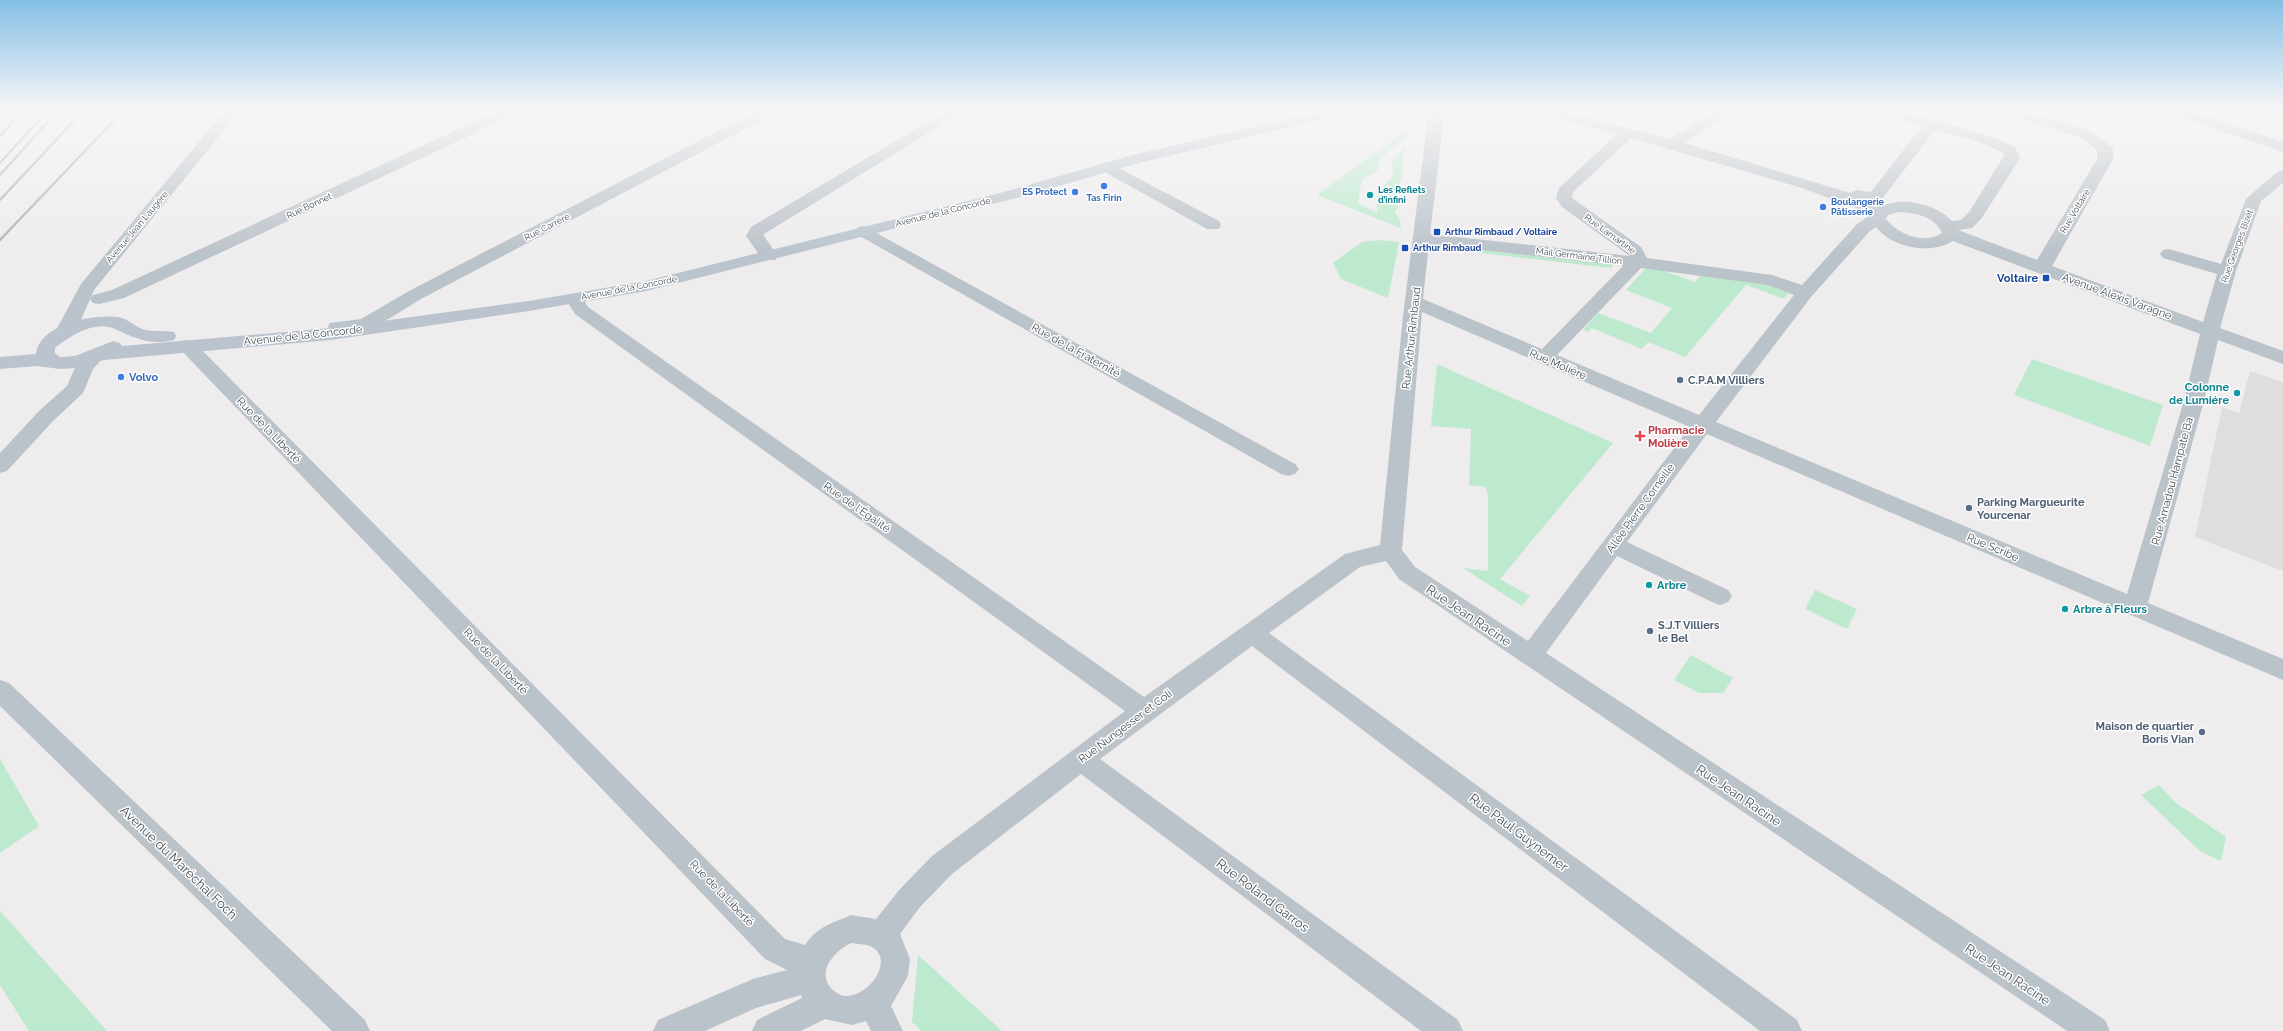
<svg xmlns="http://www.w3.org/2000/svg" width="2283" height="1031" font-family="Raleway,sans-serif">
  <rect width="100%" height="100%" fill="#eeecec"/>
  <polygon fill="#dfdddd" points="2250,371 2283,382 2283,571 2195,537 2222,407 2239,413"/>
  <g fill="#bdeace">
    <polygon points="1408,129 1411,133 1380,159 1377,171 1362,179 1358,203 1377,213 1378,192 1393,176 1392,160 1407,144 1402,157 1403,175 1398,187 1399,204 1395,212 1400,220 1401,228 1317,195"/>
    <polygon points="1380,240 1399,242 1388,298 1341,279 1333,263 1362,242"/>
    <polygon points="1448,246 1614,265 1611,268 1447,249"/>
    <polygon points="1646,268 1659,269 1695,282 1702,274 1764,281 1790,291 1784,299 1746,285 1685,357 1648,342 1642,349 1592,328 1589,332 1583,330 1598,313 1651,333 1672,308 1626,290"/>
    <polygon points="2032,359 2163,405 2150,446 2014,395"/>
    <polygon points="1437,364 1613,443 1500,579 1530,596 1522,606 1463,568 1488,571 1488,494 1485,487 1469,485 1471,429 1431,426"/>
    <polygon points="1815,590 1857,609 1847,629 1805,609"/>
    <polygon points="1691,655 1733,678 1723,693 1699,693 1674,680"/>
    <polygon points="0,759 39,826 0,853"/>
    <polygon points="2159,785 2176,803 2226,837 2221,861 2200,851 2141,795"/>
    <polygon points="0,912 0,911 107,1031 29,1031 0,985"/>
    <polygon points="918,955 1002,1031 921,1031 912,1022"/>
  </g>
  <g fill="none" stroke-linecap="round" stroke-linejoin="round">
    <g fill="#bbc3ca" fill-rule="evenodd">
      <polygon points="227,108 242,108 94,290 80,322 71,336 64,338 57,336 55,332 81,284"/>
      <polygon points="504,108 524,108 522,111 124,298 99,304 93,303 90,299 93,295 112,290"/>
      <path d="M762,108H781L779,111L421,299C394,315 364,339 330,331L328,327L330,323L361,319L409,291Z"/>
      <polygon points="951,108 969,108 764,234 764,236 778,256 775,260 763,260 746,236 751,227"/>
      <path d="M1425,108H1439L1443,125L1430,234L1630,256L1562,207L1556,198L1559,188L1617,134L1550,117L1543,120L1504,111L1502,108H1549L1670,139L1720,108H1738L1685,143L1850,193L1857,190L1871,192L1922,126L1872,111L1870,108H1894L1992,137L2014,146L2020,156L2019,160L1981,219L1972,228L1958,230L2037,260L2097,159V150L2078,136L1992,111L1990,108H2014L2088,130L2113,148V159L2052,266L2203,322L2217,274L2163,258L2160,254L2163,250L2169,249L2221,264L2246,199L2277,172L2283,170V183L2261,201L2236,271L2220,328L2283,351V364L2218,340L2205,397L2148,603L2283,659V680L1707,434L1627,542L1728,590L1732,596L1728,602L1720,605L1712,602L1617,556L1546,653L2105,1020L2110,1031H2067L1399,579L1386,561L1360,567L1269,633L1797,1020L1802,1031H1760L1252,646L1100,759L1458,1020L1463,1031H1421L1081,774L952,874L920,907L900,934L910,959L908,976L891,1006L903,1031H871L866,1021L852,1025L825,1019L801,1031H752L757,1020L802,998L801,995L756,1008L705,1031H653L658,1020L753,979L787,970L765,959L177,346L180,342L187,340L194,342L785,939L805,945C815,929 830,923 847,917L851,915L876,919L900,889L932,856L1125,711L575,314L565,298L568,294H580L588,307L1144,697L1345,554L1380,545L1403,316L1427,125ZM1935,130L1982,143L2002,152L2004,156L1969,212L1961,220L1952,221C1941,208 1915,200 1898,202C1883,204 1886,208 1871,201L1881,200ZM1631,138L1802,188L1872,214L1857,224L1802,285L1772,275L1647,258L1641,247L1572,198L1573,192ZM1899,212C1915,213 1935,216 1942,233C1924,245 1899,235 1886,219L1888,215ZM1876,227C1892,248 1931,255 1953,241L2200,334L2185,397L2127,594L1716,422L1811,297L1869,232ZM1429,244L1623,266L1542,349L1423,299ZM1641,268L1768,285L1794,295L1699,415L1557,355ZM1422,312L1690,427L1528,641L1415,567L1402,550ZM851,943C857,944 864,944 870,946C901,960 858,1012 834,991C814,974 834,951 851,943Z"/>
      <polygon points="2160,108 2182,108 2283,142 2283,152 2162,111"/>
      <polygon points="1107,162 1219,221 1221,225 1219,229 1207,229 1101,170 1099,167 1101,164"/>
      <polygon points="864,226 1295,464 1299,469 1295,474 1288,476 1281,474 858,235 856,231 858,227"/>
      <polygon points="95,350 102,352 105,356 93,369 83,393 53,421 7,471 0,473 0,453 39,411 67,386 77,363 88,352"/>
      <polygon points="0,680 9,683 365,1020 370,1031 332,1031 0,706"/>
    </g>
    <g fill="#bbc4ce" fill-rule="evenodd">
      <path d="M1335,108H1362L1355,112L1143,162L1016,198L646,291L529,311L331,340L104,360L77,368L60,369L37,366L0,369V357L36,354C39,324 93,314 118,317C129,319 136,328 146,330C155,332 164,330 174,332L176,336L174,340C150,346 135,338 115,329C95,320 70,336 55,348V353L60,357L75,356L113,341L120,343L122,346L331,328L529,301L646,281L1004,192L1133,155Z"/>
      <path d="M1432,108H1461C1456,115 1437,115 1432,108Z"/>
    </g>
    <g stroke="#aeb1b6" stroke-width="2.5">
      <polyline points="0,136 25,108"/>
      <polyline points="0,163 50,108"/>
      <polyline points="0,175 60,108"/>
      <polyline points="0,200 86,108"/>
      <polyline points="0,240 126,108"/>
    </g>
  </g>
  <linearGradient id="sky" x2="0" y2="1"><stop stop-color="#83bfe6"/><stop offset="0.43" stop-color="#f7f6f6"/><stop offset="1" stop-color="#f7f6f6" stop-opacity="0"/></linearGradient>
  <rect width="2283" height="253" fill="url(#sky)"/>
  <g fill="#3f7fe0" stroke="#fff" stroke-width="1.5">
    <circle cx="1104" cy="186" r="4"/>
    <circle cx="1075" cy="192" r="4"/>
    <circle cx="1823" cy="207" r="4"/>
    <circle cx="121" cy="377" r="4"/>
  </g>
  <g fill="#0f9aa8" stroke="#fff" stroke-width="1.5">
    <circle cx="1370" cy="195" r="4"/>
    <circle cx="2237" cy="393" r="4"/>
    <circle cx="1649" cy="585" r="4"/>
    <circle cx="2065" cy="609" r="4"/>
  </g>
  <g fill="#1a4fb4" stroke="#fff" stroke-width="1.5">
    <rect x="1433" y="228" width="8" height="8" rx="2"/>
    <rect x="1401" y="244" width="8" height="8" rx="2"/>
    <rect x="2042" y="274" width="8" height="8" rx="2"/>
  </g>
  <g fill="#5c6f8a" stroke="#fff" stroke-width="1.5">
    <circle cx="1680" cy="380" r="4"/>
    <circle cx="1969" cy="508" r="4"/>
    <circle cx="1650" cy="631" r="4"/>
    <circle cx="2202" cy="732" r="4"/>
  </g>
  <path fill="#e0444e" stroke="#fff" stroke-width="1.5" d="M1638 430h4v4h4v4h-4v4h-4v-4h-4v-4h4z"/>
  <g text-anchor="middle" stroke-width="3" stroke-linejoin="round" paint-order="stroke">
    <g font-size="9" font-weight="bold" fill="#0d838f" stroke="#fff" text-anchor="start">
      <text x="1378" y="193">Les Reflets<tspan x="1378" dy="10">d’infini</tspan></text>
    </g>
    <g font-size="9" font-weight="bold" fill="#366cbe" stroke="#fff" text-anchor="end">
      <text x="1067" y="195">ES Protect</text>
      <text x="1104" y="201" text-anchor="middle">Tas Firin</text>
      <text x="1831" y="205" text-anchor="start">Boulangerie<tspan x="1831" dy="10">Pâtisserie</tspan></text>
    </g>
    <g font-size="9" fill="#464f57" stroke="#fff">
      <text transform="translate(309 206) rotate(-25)" y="3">Rue Bonnet</text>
      <text transform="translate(2075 211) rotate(-59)" y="3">Rue Voltaire</text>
      <text transform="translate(943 212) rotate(-14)" y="3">Avenue de la Concorde</text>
      <text transform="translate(137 227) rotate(-50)" y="3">Avenue Jean Laugère</text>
      <text transform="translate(547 227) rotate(-27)" y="3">Rue Carrère</text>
      <text transform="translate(1610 234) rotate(36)" y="3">Rue Lamartine</text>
      <text transform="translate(2237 246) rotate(-70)" y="3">Rue Georges Bizet</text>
      <text transform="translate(1579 256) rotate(7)" y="3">Mail Germaine Tillion</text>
      <text transform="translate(629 288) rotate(-11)" y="3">Avenue de la Concorde</text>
    </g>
    <g font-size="9" font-weight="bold" fill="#164399" stroke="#fff" text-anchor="start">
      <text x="1445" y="235">Arthur Rimbaud / Voltaire</text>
      <text x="1413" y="251">Arthur Rimbaud</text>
    </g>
    <g font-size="11" font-weight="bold" fill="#164399" stroke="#fff" text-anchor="end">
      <text x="2038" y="282">Voltaire</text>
    </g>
    <g font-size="11" fill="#464f57" stroke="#fff">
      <text transform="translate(2117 296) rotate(20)" y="4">Avenue Alexis Varagne</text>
      <text transform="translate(303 335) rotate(-6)" y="4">Avenue de la Concorde</text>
      <text transform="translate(1411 338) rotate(-84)" y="4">Rue Arthur Rimbaud</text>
      <text transform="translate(1076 350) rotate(29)" y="4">Rue de la Fraternité</text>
      <text transform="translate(1558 364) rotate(23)" y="4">Rue Molière</text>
      <text transform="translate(269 430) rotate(46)" y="4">Rue de la Liberté</text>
      <text transform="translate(2172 481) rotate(-75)" y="4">Rue Amadou Hampate Ba</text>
      <text transform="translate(857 507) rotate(35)" y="4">Rue de l'Égalité</text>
      <text transform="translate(1640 508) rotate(-54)" y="4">Allée Pierre Corneille</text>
      <text transform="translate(1993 547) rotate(23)" y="4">Rue Scribe</text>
      <text transform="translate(496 661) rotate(46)" y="4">Rue de la Liberté</text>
      <text transform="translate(1125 726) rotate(-37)" y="4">Rue Nungesser et Coli</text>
      <text transform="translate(722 893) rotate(46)" y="4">Rue de la Liberté</text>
    </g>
    <g font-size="11" font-weight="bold" fill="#366cbe" stroke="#fff" text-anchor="start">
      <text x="129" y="381">Volvo</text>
    </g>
    <g font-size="11" font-weight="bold" fill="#4e5e75" stroke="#fff" text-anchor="start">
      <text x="1688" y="384">C.P.A.M Villiers</text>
      <text x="1977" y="506">Parking Margueurite<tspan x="1977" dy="13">Yourcenar</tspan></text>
      <text x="1658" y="629">S.J.T Villiers<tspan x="1658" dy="13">le Bel</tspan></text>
      <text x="2194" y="730" text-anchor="end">Maison de quartier<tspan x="2194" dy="13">Boris Vian</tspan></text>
    </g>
    <g font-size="11" font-weight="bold" fill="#0d838f" stroke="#fff" text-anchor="start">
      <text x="2229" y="391" text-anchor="end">Colonne<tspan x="2229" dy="13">de Lumiére</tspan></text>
      <text x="1657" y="589">Arbre</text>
      <text x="2073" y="613">Arbre à Fleurs</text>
    </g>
    <g font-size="11" font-weight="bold" fill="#be3a42" stroke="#fff" text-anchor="start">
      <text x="1648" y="434">Pharmacie<tspan x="1648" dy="13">Molière</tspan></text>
    </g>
    <g font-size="13" fill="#464f57" stroke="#fff">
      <text transform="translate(1469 615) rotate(34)" y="5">Rue Jean Racine</text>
      <text transform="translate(1739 795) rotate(34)" y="5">Rue Jean Racine</text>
      <text transform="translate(1519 832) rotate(37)" y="5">Rue Paul Guynemer</text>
      <text transform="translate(179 862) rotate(44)" y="5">Avenue du Maréchal Foch</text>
      <text transform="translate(1263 895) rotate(37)" y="5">Rue Roland Garros</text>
      <text transform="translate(2008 974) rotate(34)" y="5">Rue Jean Racine</text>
    </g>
  </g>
</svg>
